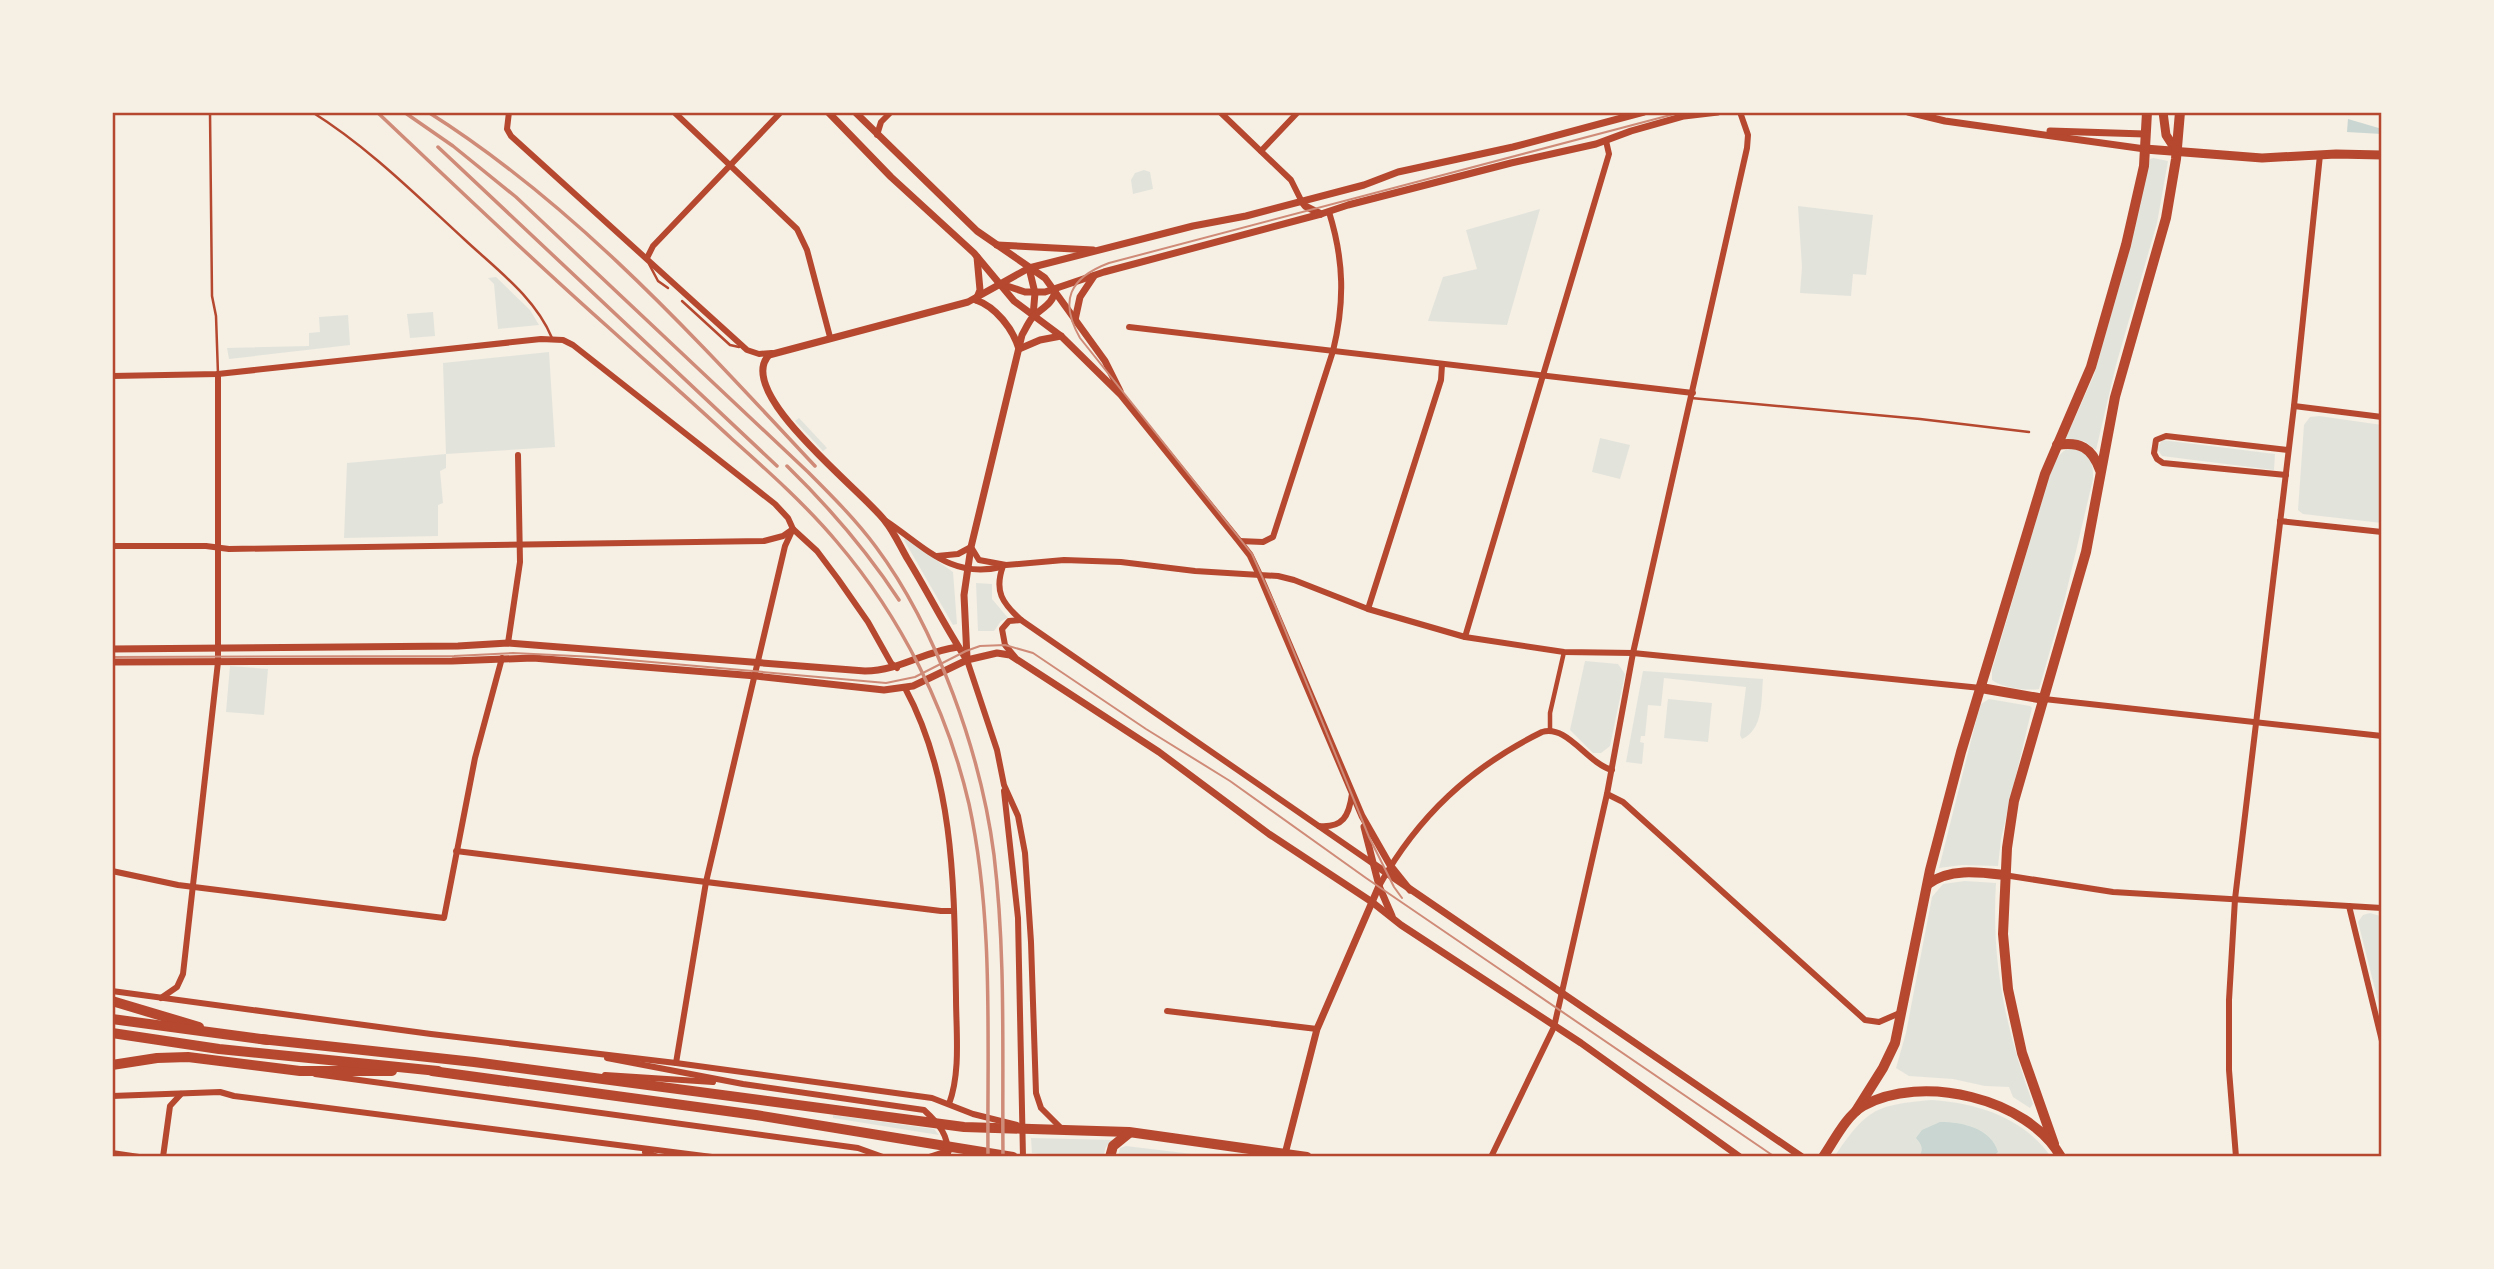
<svg xmlns="http://www.w3.org/2000/svg" width="2494" height="1269" font-family="Manrope,sans-serif">
  <rect width="100%" height="100%" fill="#f6efe4"/>
  <g fill="#e2e4dc">
    <polygon points="2153,158 2168,161 2157,223 2116,365 2096,450 2084,441 2065,440 2094,375 2128,255 2150,159"/>
    <polygon points="1144,170 1150,172 1153,189 1133,194 1131,180 1135,173"/>
    <polygon points="1798,206 1873,215 1866,275 1853,274 1851,296 1800,293 1802,267"/>
    <polygon points="1540,209 1507,325 1428,321 1443,277 1477,269 1466,230"/>
    <polygon points="496,277 530,310 539,325 498,329 494,284 488,278"/>
    <polygon points="433,312 435,336 410,338 407,314"/>
    <polygon points="348,315 350,345 229,359 227,348 309,346 309,333 320,332 319,317"/>
    <polygon points="549,352 555,447 446,454 446,468 440,471 443,503 438,505 438,536 344,538 347,463 446,454 443,363"/>
    <polygon points="2319,416 2382,425 2382,523 2303,514 2298,510 2304,425 2310,417"/>
    <polygon points="799,418 827,448 823,451 795,421"/>
    <polygon points="1600,438 1630,445 1620,479 1592,472"/>
    <polygon points="2162,440 2275,454 2274,470 2162,456 2157,449"/>
    <path d="M2073,447C2089,454 2094,461 2093,479L2064,602L2039,689C2027,691 2002,688 1992,680V670L2045,490C2051,473 2053,452 2073,447Z"/>
    <polygon points="905,538 953,572 957,624 953,625 904,540"/>
    <polygon points="976,583 992,584 992,599 1008,618 1001,621 994,631 978,631"/>
    <polygon points="1585,661 1618,664 1625,674 1610,746 1601,753 1593,753 1570,730"/>
    <polygon points="230,666 268,669 264,715 226,712"/>
    <path d="M1643,671L1763,679C1761,700 1764,729 1742,739L1740,735L1746,687L1664,678L1661,706L1648,705L1645,736H1641L1640,742L1644,743L1642,764L1626,762Z"/>
    <polygon points="1668,699 1712,703 1708,742 1664,738"/>
    <polygon points="1989,699 2030,706 2032,708 2001,839 1998,866 1962,865 1939,868 1977,717 1981,704"/>
    <path d="M1965,881L1996,883C1991,962 2006,1031 2033,1104L2030,1108L2013,1097L2009,1087L1985,1086L1953,1079L1909,1076L1896,1068L1906,1033L1932,897L1943,884Z"/>
    <polygon points="2370,913 2380,916 2382,920 2382,1017 2358,922 2363,915"/>
    <path d="M1931,1100C1977,1103 2023,1117 2051,1157H1834C1866,1110 1874,1105 1931,1100Z"/>
    <polygon points="833,1115 934,1129 939,1135 833,1118"/>
    <polygon points="1031,1138 1113,1140 1106,1147 1103,1157 1060,1157 1032,1153"/>
    <polygon points="1126,1146 1217,1157 1218,1157 1118,1157 1120,1148"/>
  </g>
  <g fill="#c9d6d2">
    <polygon points="2348,119 2382,129 2382,134 2347,132"/>
    <path d="M1940,1122C1962,1122 1991,1128 1998,1152L1992,1157H1919C1924,1149 1922,1145 1916,1138L1922,1130Z"/>
  </g>
  <g fill="none" stroke-linecap="round" stroke-linejoin="round">
    <g stroke="#b5482f" stroke-width="2.5">
      <polyline points="210,112 212,296 216,316 218,374"/>
      <path d="M312,112C368,147 415,194 464,239C496,269 535,297 552,338"/>
      <polyline points="649,264 658,281 668,288"/>
      <polyline points="682,301 730,345 739,347"/>
      <polyline points="1691,398 1920,419 2029,432"/>
    </g>
    <polyline stroke="#b5482f" stroke-width="4.5" points="1550,729 1550,713 1564,652"/>
    <g stroke="#b5482f" stroke-width="6">
      <polyline points="509,112 507,129 511,136 747,350 759,354 772,353"/>
      <polyline points="674,112 797,229 807,250 830,337"/>
      <polyline points="1220,112 1291,180 1302,202"/>
      <polyline points="877,135 881,122 891,112"/>
      <polyline points="1261,151 1298,112"/>
      <polyline points="647,258 653,246 781,112"/>
      <polyline points="1129,327 1693,393"/>
      <polyline points="112,376 218,374 541,339 563,340 573,345 775,504 788,518 793,529 817,551 838,579 868,622 891,663 897,668"/>
      <polyline points="2294,406 2382,417"/>
      <polyline points="2286,475 2163,463 2157,459 2154,453 2156,440 2166,436 2288,450"/>
      <path d="M886,521C925,547 951,579 1001,567"/>
      <polyline points="2280,521 2382,532"/>
      <path d="M1239,541L1263,542L1273,537L1333,351C1345,302 1344,260 1329,212"/>
      <polyline points="112,546 206,546 229,549 764,541 783,536 793,529"/>
      <polyline points="937,556 958,554 971,547 979,560 1006,565 1064,560 1121,562 1195,571 1278,576 1294,580 1368,609 1465,637 1564,652 1633,653 1981,688"/>
      <path d="M1003,566C994,591 1002,603 1021,620L1375,865"/>
      <polyline points="1368,609 1441,380 1442,365"/>
      <polyline points="1465,637 1609,154 1606,141"/>
      <polyline points="508,643 520,562 518,455"/>
      <polyline points="1015,657 1005,645 1002,629 1009,621 1021,620"/>
      <polyline points="967,660 997,750 1004,785 1018,816 1025,853 1031,942 1036,1093 1041,1108 1062,1129"/>
      <path d="M905,688C956,782 954,894 956,997C956,1031 961,1072 949,1104"/>
      <polyline points="2044,699 2382,736"/>
      <polyline points="1004,791 1018,918 1023,1157"/>
      <polyline points="1607,794 1623,802 1865,1020 1879,1022 1902,1012"/>
      <path d="M1319,826C1343,828 1349,816 1352,794"/>
      <polyline points="456,851 941,911 954,911"/>
      <polyline points="112,871 178,885 444,918 475,758 502,658"/>
      <polyline points="2004,875 2113,892 2382,908"/>
      <path d="M1379,886C1418,816 1471,767 1542,732C1567,724 1587,763 1612,770"/>
      <polyline points="2349,906 2382,1041"/>
      <polyline points="112,991 431,1034 676,1063 932,1098 973,1114 1017,1125"/>
      <polyline points="161,998 177,987 183,974 218,662 218,374"/>
      <polyline points="1167,1011 1317,1029"/>
      <path d="M607,1058L743,1084L924,1110C939,1124 949,1135 948,1157"/>
      <polyline points="676,1063 706,882 785,546 792,531"/>
      <polyline points="315,1074 858,1148 883,1157"/>
      <polyline points="605,1075 713,1082"/>
      <polyline points="112,1096 220,1092 234,1096 712,1157"/>
      <polyline points="645,1152 658,1157"/>
      <polyline points="112,1153 139,1157"/>
      <polyline points="163,1157 170,1106 181,1094"/>
      <polyline points="929,1157 950,1150"/>
      <polyline points="1491,1157 1554,1027 1607,794 1633,653 1747,148 1748,135 1740,112"/>
      <polyline points="2236,1157 2229,1070 2229,1000 2235,899 2294,406 2320,155"/>
    </g>
    <g stroke="#b5482f" stroke-width="7">
      <polyline points="828,112 891,177 974,253 1014,301 1061,336 1121,395 1239,541 1250,555 1260,576 1362,816 1390,865 1410,890"/>
      <polyline points="855,112 977,231 1045,278 1105,361 1120,391"/>
      <polyline points="1908,112 1945,121 2145,149"/>
      <polyline points="2050,131 2145,134"/>
      <polyline points="1302,202 1305,206 1321,214"/>
      <polyline points="997,245 1093,250"/>
      <polyline points="1029,268 1035,293 1033,316"/>
      <polyline points="1001,284 1025,292 1045,292 1104,272 1321,214 1348,205 1511,163 1596,144 1631,131 1684,116 1718,112"/>
      <path d="M976,300C996,307 1013,329 1019,349L1040,340L1061,336"/>
      <polyline points="976,300 980,290 977,257"/>
      <polyline points="1075,320 1080,297 1094,276"/>
      <path d="M112,649L458,646L508,643L865,671C900,671 924,651 958,647"/>
      <path d="M967,658L964,595L971,547L1022,335C1025,330 1028,323 1032,318C1040,309 1054,304 1055,290"/>
      <path d="M967,660C945,627 928,592 907,558C900,546 894,532 885,521C864,492 733,393 769,355L968,302L1029,268L1193,226L1246,216L1364,185L1398,172L1513,147L1644,112"/>
      <polyline points="112,662 452,661 533,658 756,676 884,690 913,686 967,660 997,653 1010,655 1159,752 1269,834 1372,902 1401,925 1581,1043 1740,1157"/>
      <polyline points="1364,827 1379,886 1392,916"/>
      <polyline points="1375,865 1802,1157"/>
      <polyline points="1285,1154 1317,1029 1379,886"/>
    </g>
    <g stroke="#b5482f" stroke-width="9">
      <polyline points="2163,112 2166,135 2177,152"/>
      <polyline points="2145,149 2262,158 2336,154 2382,155"/>
    </g>
    <g stroke="#b5482f" stroke-width="10">
      <path d="M2057,445C2080,441 2092,448 2100,470"/>
      <polyline points="1981,688 2044,699"/>
      <path d="M1928,884C1949,868 1979,872 2004,875"/>
      <polyline points="112,1001 199,1027"/>
      <polyline points="261,1039 474,1062 964,1127 1129,1132 1307,1157"/>
      <polyline points="112,1065 157,1058 188,1057 300,1071 392,1071"/>
      <polyline points="432,1071 756,1115 1013,1157"/>
      <polyline points="1856,1111 1883,1068 1895,1043 1930,870 1961,752 2045,474 2091,367 2126,245 2144,166 2147,112"/>
      <polyline points="2054,1144 2022,1053 2008,989 2003,934 2007,848 2014,801 2086,552 2115,397 2166,218 2176,159 2180,112"/>
      <polyline points="1110,1157 1113,1146 1129,1133"/>
      <path d="M1823,1157C1834,1141 1846,1116 1863,1106C1921,1073 2028,1098 2061,1157"/>
    </g>
    <g stroke="#b5482f" stroke-width="10">
      <polyline points="112,1019 268,1040"/>
      <polyline points="112,1033 219,1049 438,1071"/>
    </g>
    <g stroke="#cf8b77" stroke-width="2">
      <polyline points="112,657 454,656 513,653 595,657 886,683 915,677 966,651 980,646 1005,645 1033,653 1146,729 1230,781 1366,878 1775,1157"/>
      <path d="M1402,898L1394,887L1369,837L1276,608L1252,554L1080,338C1059,301 1069,278 1109,263L1682,112"/>
    </g>
    <g stroke="#cf8b77" stroke-width="3.5">
      <path d="M377,112C453,184 529,257 608,327C649,364 691,401 732,439C769,472 806,505 837,542C901,617 947,709 969,804C994,919 987,1040 988,1157"/>
      <path d="M404,112L453,146L516,197L808,472C832,496 856,520 876,547C937,629 981,754 994,855C1006,955 1002,1057 1003,1157"/>
      <path d="M428,112C577,206 695,338 815,466"/>
      <polyline points="438,147 777,466"/>
      <path d="M787,466C829,507 867,551 899,600"/>
    </g>
  </g>
  <rect width="2494" height="1269" fill="none" stroke="#f6efe4" stroke-width="228"/>
  <rect x="114" y="114" width="2266" height="1041" fill="none" stroke="#b5482f" stroke-width="2.5"/>
</svg>
